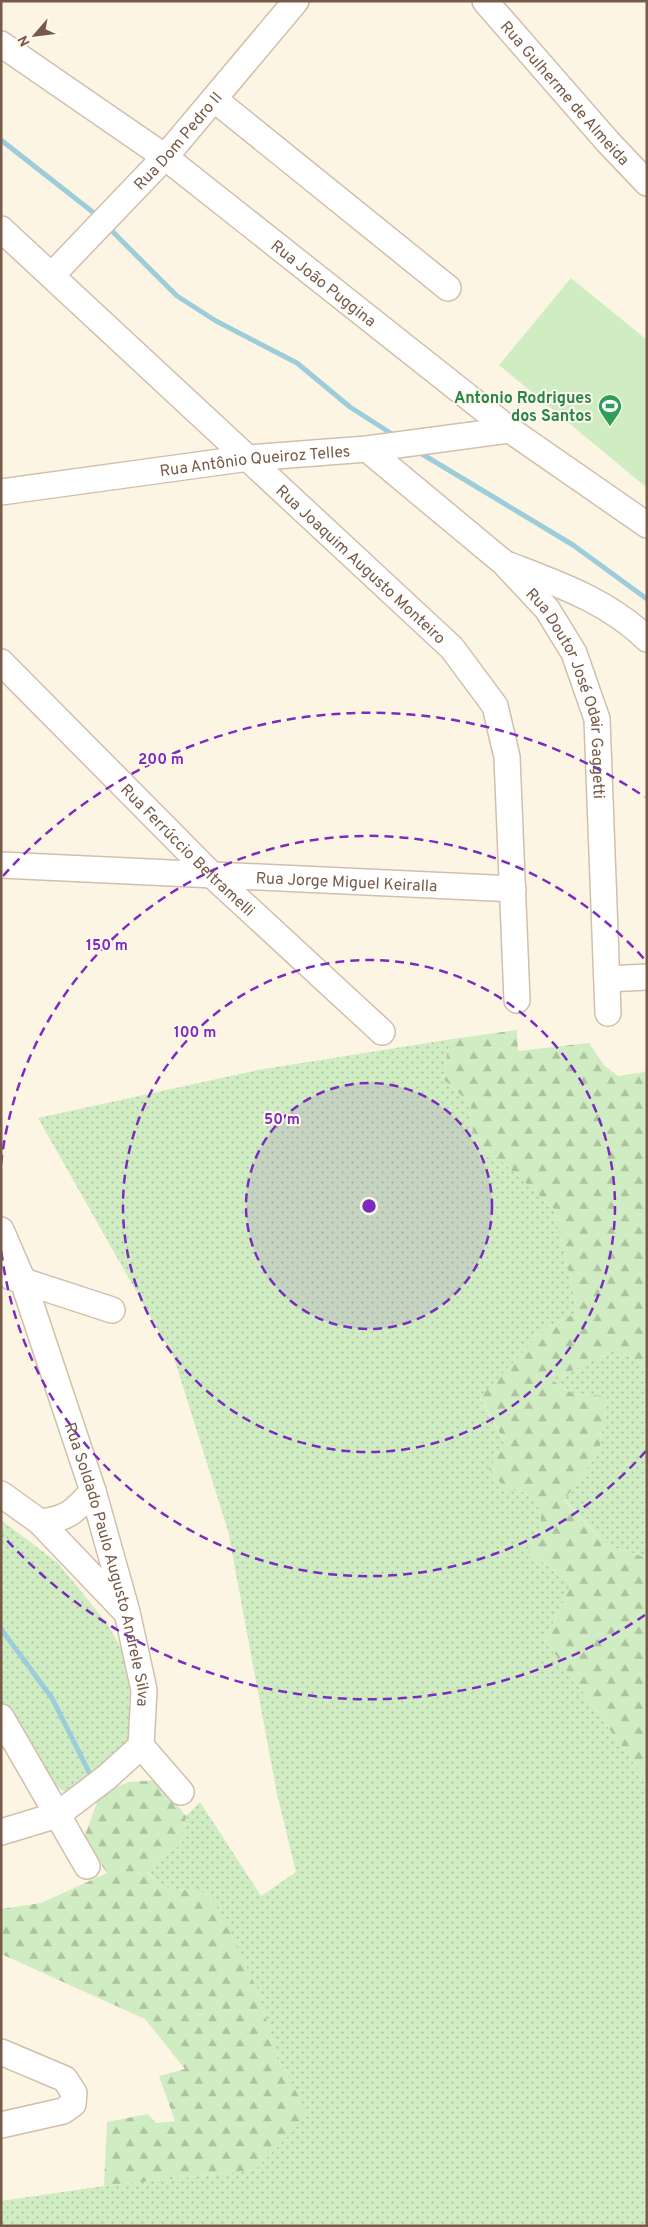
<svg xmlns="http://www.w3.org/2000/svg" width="648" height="2227" font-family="Overpass,sans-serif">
  <defs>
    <pattern id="green-dots" width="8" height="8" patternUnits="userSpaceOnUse" patternTransform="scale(1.25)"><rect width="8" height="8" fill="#d0ecc2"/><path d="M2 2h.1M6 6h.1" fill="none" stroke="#aec2a0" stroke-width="1.8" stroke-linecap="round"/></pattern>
    <pattern id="forest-firs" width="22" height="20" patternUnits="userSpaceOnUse" patternTransform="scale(1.25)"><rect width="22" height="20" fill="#d0ecc2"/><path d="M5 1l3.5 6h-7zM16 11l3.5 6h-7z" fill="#aec2a0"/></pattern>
  </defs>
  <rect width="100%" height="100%" fill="#fdf5e4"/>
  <g fill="url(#green-dots)">
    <polygon points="452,1039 447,1053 443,1079 471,1104 471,1122 479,1158 496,1156 554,1209 578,1312 546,1328 480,1398 504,1442 505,1487 526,1493 542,1511 541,1538 528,1552 572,1583 545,1640 647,1781 647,2226 1,2226 1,2201 104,2186 255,2170 305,2110 279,2060 256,1987 206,1893 163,1887 147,1871 162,1855 181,1845 186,1816 200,1802 261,1896 296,1872 277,1794 228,1531 174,1358 38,1118 258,1070"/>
    <polygon points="616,1349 647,1367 647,1558 606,1545 564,1499 599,1452 607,1396 573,1394 552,1380"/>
    <polygon points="1,1520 58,1563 106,1622 130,1663 129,1744 83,1789 63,1791 47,1779 1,1707"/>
  </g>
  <g fill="url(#forest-firs)">
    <polygon points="517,1030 518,1051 589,1043 604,1065 618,1076 644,1072 647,1068 647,1367 616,1349 552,1380 573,1394 607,1396 599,1452 564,1500 606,1545 647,1558 647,1781 545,1640 572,1583 528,1552 530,1541 541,1538 541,1511 526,1493 505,1488 489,1469 504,1441 480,1397 546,1328 578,1312 554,1209 496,1156 479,1158 471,1122 471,1104 443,1079 447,1053 452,1039"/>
    <polygon points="157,1780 186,1816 181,1845 162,1855 147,1872 163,1887 206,1893 222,1914 256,1987 279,2060 306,2110 295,2129 255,2170 104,2186 107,2122 148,2114 156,2123 175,2121 159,2076 185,2069 145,2019 1,1954 1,1909 41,1903 107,1873 84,1838 100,1794 128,1782"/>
  </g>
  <polygon fill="#d0ecc2" points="571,278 647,340 647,488 499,365"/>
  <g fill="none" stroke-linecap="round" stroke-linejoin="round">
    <g stroke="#9dcdda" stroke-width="5">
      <polyline points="1,140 94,213"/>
      <polyline points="113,232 177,296 216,321 297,363 350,407 392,434"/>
      <polyline points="422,454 573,545 647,599"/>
      <polyline points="1,1629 52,1698 89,1772"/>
    </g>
    <g stroke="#d1bfac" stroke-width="28">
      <g id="minor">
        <path id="s1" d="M485,1L608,142L647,183"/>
        <path id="s2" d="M1,44L165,157L510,430L647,525"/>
        <polyline points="214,99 448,288"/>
        <path id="s3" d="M1,229L452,648L495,706L507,757L517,1000"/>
        <path id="s4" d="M52,275L165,157L296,1"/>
        <path id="s5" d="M367,449L504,563L547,609L574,653L597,719L608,1013"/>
        <path id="s6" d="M1,492L249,458L367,449L510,430"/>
        <path d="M509,565C558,584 608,601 647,639"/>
        <path id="s7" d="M1,662L213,876L382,1032"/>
        <path id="s8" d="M1,865L513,889"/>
        <polyline points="607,979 647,977"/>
        <path id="s9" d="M1,1230L23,1281L93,1491L127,1612L144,1690L141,1746L107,1777L57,1815L1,1832"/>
        <polyline points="11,1277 112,1310"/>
        <polyline points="1,1494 40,1522 125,1611"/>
        <path d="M40,1522C68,1519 75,1511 93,1491"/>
        <polyline points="1,1717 87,1866"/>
        <polyline points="141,1746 181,1792"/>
        <polyline points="1,2052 65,2079 74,2093 73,2104 63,2111 1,2125"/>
      </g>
    </g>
    <use href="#minor" stroke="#fff" stroke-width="25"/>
  </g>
  <circle cx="369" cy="1206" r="123" fill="#7b2cbf" fill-opacity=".12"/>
  <g fill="none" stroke="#7b2cbf" stroke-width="2.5" stroke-dasharray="9 6">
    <circle cx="369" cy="1206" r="123"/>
    <circle cx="369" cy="1206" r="246"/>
    <path d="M646 1451A370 370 0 0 1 1 1248M1 1164A370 370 0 0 1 646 961"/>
    <path d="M645 1615A493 493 0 0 1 3 1536M3 876A493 493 0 0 1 645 797"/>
  </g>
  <defs>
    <g id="stadium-pin" transform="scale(1.25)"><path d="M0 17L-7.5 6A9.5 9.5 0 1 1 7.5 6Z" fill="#2e9e5b" stroke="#fff8eb"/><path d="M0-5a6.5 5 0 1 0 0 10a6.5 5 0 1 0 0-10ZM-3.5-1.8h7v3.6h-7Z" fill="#fff"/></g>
  </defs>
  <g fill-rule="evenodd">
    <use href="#stadium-pin" x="610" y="406"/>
  </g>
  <g text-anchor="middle" stroke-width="4" stroke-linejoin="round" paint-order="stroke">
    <g font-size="16" fill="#775b48" stroke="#fff8eb">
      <text dy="6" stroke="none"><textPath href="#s1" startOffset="122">Rua Gulherme de Almeida</textPath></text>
      <text dy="6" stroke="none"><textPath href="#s4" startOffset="184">Rua Dom Pedro II</textPath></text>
      <text dy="6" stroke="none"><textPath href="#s2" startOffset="402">Rua João Puggina</textPath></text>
      <text dy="6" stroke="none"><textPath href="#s6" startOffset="256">Rua Antônio Queiroz Telles</textPath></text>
      <text dy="6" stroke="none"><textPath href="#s3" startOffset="492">Rua Joaquim Augusto Monteiro</textPath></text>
      <text dy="6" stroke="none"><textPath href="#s5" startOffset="329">Rua Doutor José Odair Gaggetti</textPath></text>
      <text dy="6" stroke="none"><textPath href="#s7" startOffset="265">Rua Ferrúccio Beltramelli</textPath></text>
      <text dy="6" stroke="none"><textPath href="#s8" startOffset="346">Rua Jorge Miguel Keiralla</textPath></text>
      <text dy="6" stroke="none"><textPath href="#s9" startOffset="352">Rua Soldado Paulo Augusto Andrele Silva</textPath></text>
    </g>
    <g font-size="16" font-weight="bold" fill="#27864d" stroke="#fff8eb" text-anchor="end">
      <text x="592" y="403">Antonio Rodrigues<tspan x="592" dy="18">dos Santos</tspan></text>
    </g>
  </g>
  <circle cx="369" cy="1206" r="8" fill="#7b2cbf" stroke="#fff8eb" stroke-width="2.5"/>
  <g font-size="15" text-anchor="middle" font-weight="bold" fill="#7b2cbf" stroke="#fff8eb" stroke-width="4" stroke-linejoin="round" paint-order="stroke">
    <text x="161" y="764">200 m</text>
    <text x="107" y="950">150 m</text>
    <text x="195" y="1037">100 m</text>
    <text x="282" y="1124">50 m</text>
  </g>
  <rect width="648" height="2227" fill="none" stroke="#775b48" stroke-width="5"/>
  <g transform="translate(35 35) rotate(242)" stroke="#fff8eb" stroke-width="4" paint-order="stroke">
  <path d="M0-4L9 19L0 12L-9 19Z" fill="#775b48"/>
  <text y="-8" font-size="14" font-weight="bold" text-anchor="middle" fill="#775b48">N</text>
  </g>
</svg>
